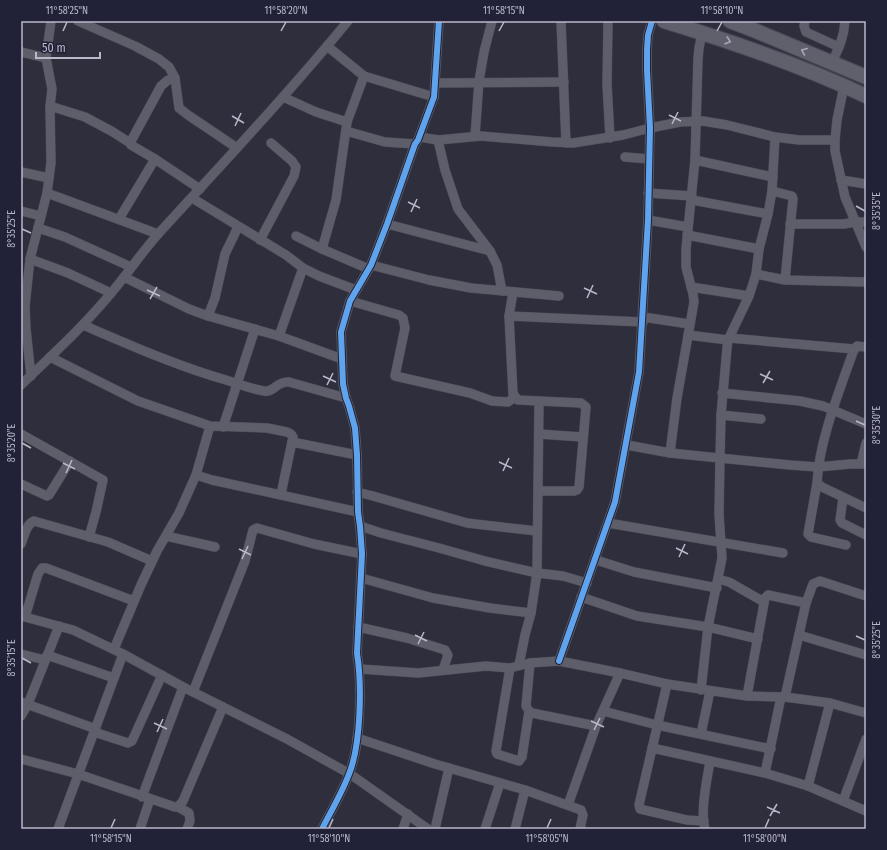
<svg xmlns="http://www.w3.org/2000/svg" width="887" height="850" font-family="'Fira Sans Condensed',sans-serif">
  <rect width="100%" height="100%" fill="#2e2e3c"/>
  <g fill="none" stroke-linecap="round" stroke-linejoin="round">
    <g stroke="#494953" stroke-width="10">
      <g id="street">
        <polyline points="78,21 135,46 159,59 169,67 175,78 179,108 188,115 237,148"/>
        <polyline points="561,21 566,143"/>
        <polyline points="608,21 607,84 610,138"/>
        <polyline points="805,21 804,26 806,32 839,47"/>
        <polyline points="327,46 364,76 434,97"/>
        <polyline points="21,52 46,58"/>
        <path d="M832,62C839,48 844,37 845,21"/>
        <polyline points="435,83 564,82"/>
        <polyline points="844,86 837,120 835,140 835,151 845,197 866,247"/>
        <polyline points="283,97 316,112 347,122"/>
        <polyline points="50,106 85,117 113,132 130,143 131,145 155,159 200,189"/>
        <polyline points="346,131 385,142 415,144"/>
        <polyline points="475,136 479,81 484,52 492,21"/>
        <polyline points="420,137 438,140 481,136 552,142 573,143 623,135 650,128 680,122 703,121 727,125 775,137 799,140 835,140"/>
        <polyline points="438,140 445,170 458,209 490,251 497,265 502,291"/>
        <polyline points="130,143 161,86 168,80 175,78"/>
        <polyline points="625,157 649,159"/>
        <polyline points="695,160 773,177"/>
        <polyline points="21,172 49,178"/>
        <polyline points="841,180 866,184"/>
        <polyline points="772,191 792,196 793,199 785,280"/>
        <polyline points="47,193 158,234"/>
        <polyline points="648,193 692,196"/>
        <polyline points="192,198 286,255 303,268 319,276 356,290"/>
        <polyline points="692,200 768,214"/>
        <polyline points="21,211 41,216"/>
        <polyline points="119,219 155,159"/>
        <polyline points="648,220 688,227"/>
        <polyline points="387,224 490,251"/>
        <polyline points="790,224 844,224 855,222 866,222"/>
        <polyline points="38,228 65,237 131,267"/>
        <polyline points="687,235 759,249"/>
        <polyline points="296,236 322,249 369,269"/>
        <polyline points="260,240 294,176 296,167 292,161 271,143"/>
        <polyline points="322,249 336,200 347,122 364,76"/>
        <polyline points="30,259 68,273 111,293"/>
        <polyline points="371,265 429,280 471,288 559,296"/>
        <polyline points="756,274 785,280 866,282"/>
        <polyline points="124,277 189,309 208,316 279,336 342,359"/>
        <polyline points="691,287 749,296"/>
        <polyline points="513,292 509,316 513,394 518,400 539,401 537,573 531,613 525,635 519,665"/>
        <polyline points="350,301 399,315 403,318 405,328 395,376 470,393 492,401 508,402 515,397"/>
        <polyline points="208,316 215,298 225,254 238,227"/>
        <polyline points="509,316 643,322"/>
        <polyline points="643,317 689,324"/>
        <path d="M83,325C130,345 177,366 226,380C238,384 252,389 264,391C274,393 276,381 289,382L346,398"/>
        <polyline points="688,335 728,340"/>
        <polyline points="279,336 303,268"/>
        <polyline points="729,338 854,349"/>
        <path d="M866,347L857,346L853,352C839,392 819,441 817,483L822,487L866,508"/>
        <polyline points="50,357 138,401 210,426 267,428 287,432 291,434 293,437 281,494"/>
        <polyline points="31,376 26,329 25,306 30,259 47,193 51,163 50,106 52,89 46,58 51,21"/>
        <path d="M21,385C52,355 84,326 112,292C128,273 142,252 159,233C223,163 288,94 348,21"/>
        <polyline points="722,393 800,401 823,406 866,424"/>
        <polyline points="721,415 761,419"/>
        <polyline points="210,426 196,475 212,480 358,512"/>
        <polyline points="223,427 255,329"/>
        <polyline points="21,434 103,480 96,512 89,537"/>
        <polyline points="539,434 582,437"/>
        <polyline points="292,442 357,455"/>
        <polyline points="627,445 670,453 790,465 818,467 850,464 866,464"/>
        <polyline points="670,453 677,398 694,302 693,294 686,267 686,249 695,160 698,59 699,48 702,33"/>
        <polyline points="861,464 866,443"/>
        <polyline points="817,483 808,534 811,537 846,545"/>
        <polyline points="21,484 47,496 49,495 70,461"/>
        <polyline points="538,491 574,491 577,490 579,487 586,407 581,403 539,401"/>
        <polyline points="357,492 373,496 467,523 537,531"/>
        <polyline points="843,498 840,520 842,523 866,535"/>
        <polyline points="608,523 783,553"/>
        <polyline points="360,526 381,533 439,548 485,561 537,573 563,576 587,583"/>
        <polyline points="166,536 215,547"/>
        <path d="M21,544C24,537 26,524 34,521L108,542L152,561"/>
        <polyline points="596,560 634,572 717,588"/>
        <polyline points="361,578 433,598 490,608 531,613"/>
        <polyline points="718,579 729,582 764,602"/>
        <polyline points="581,597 637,616 708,627 758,639"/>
        <polyline points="21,616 73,630 123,654 183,687 287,739 350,774 428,829"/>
        <polyline points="25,617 38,574 42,568 46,568 134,601"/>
        <polyline points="358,627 407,638 445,650 448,655 443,670"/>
        <polyline points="799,635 866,655"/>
        <polyline points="114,649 141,585 157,551 179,513 196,475"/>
        <polyline points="21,654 45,660"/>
        <polyline points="47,655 114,678"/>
        <polyline points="559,661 615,502 639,372 648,220 650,128 647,70 647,50 648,35 652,21"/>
        <polyline points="530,663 526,706 529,711 532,713 596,726"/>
        <polyline points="510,668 496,751 497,754 519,761 522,757 529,711"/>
        <polyline points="360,669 418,673 486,666 510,668 530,663 559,661 620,673 667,684 747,696 785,697 830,703 866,713"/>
        <polyline points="667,684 639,805 640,809 687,820 704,821"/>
        <polyline points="701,690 708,627 722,558 719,514 720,459 721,415 727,348 728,340 749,296 756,274 759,249 768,214 772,191 775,137"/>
        <polyline points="193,692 245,561 253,530 257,528 314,544 362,554"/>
        <polyline points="747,696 765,598 768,595 806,603"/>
        <polyline points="785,697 806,603 813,584 820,581 866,596"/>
        <polyline points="21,702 96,729"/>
        <polyline points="603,711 657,725 771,749"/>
        <polyline points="21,716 28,704 59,626"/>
        <polyline points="94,732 128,743 132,741 162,675"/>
        <polyline points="701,734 710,691"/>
        <polyline points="357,738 435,764 525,790 581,810 583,815 580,829"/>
        <polyline points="652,748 765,773 808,786 866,811"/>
        <polyline points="21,759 78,774 175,807 178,807 183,801 223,707"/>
        <polyline points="765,773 781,697"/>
        <polyline points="808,786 830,703"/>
        <polyline points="142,797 183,687"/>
        <polyline points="843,801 866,739"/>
        <polyline points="568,805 596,726 620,673"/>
        <polyline points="178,807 189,813 190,821 187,829"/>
        <polyline points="58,829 123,654"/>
        <polyline points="140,829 150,799"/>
        <path d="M322,829C331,811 342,793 349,774C361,745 362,685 357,653L362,554L360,526L358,512L357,455L355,428L349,406L346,398L343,384L341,332L350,301L371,265L387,224L415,144L418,140L434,97L439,21"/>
        <polyline points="403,829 408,814"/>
        <polyline points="435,829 449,768"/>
        <polyline points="485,829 500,783"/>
        <polyline points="515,829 525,790"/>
        <path d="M705,829C700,811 707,780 710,761"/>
      </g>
    </g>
    <g stroke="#494956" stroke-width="16">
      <g id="primary">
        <path d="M664,21C733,42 801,65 866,96"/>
        <polyline points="730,21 756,31 866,77"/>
      </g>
    </g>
    <use href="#street" stroke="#5e5e6a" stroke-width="9"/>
    <use href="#primary" stroke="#60606c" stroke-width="14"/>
    <g stroke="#212137" stroke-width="8">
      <g id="cycleway">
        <polyline points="559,661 615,502 639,372 648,220 650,128 647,70 647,50 648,35 652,21"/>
        <path d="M322,829C331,811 342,793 349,774C361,745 362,685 357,653L362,554L360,526L358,512L357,455L355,428L349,406L346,398L343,384L341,332L350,301L371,265L387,224L415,144L418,140L434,97L439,21"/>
      </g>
    </g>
    <use href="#cycleway" stroke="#60a3ed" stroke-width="6"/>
  </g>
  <defs><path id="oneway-chevron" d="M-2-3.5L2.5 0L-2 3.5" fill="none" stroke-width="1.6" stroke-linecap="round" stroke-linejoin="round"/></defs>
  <g stroke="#a8a7b9">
    <use href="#oneway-chevron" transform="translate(728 41) rotate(19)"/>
    <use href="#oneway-chevron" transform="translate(804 51) rotate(-157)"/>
  </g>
  <path fill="none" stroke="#bab9cc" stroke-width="1.5" d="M63,31L67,22M281,31L286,22M499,31L504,22M717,31L722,22M669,115L681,121M232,116L244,123M672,124L678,112M235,126L241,113M408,202L420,208M856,206L865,211M411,212L417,199M22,229L31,233M584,288L597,294M147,290L160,296M587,298L593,285M150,299L157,287M760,374L773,380M323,376L336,382M763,383L770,371M327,385L333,373M856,421L865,425M22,443L31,448M499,462L512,468M63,463L75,469M503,471L509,458M66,473L72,460M676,548L688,554M239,549L251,555M679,557L685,544M242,559L248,546M415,635L427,641M856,636L865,640M418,644L424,632M22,658L31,663M591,721L604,727M154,723L167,729M594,730L600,718M157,732L163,719M767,807L780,813M770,816L777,804M111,828L115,819M329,828L333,819M547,828L551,819M765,828L769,819"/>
  <rect width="887" height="850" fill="none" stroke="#212137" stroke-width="44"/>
  <path d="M36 52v6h64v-6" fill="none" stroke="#bab9cc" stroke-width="2"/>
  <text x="42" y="52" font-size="12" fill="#bab9cc" stroke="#212137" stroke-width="3" paint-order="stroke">50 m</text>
  <rect x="22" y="22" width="843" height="806" fill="none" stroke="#bab9cc" stroke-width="1.5"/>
  <g font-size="10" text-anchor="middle" fill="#bab9cc">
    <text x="67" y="14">11°58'25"N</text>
    <text x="286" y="14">11°58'20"N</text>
    <text x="504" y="14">11°58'15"N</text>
    <text x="722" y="14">11°58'10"N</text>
    <text transform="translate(876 211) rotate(-90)" y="4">8°35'35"E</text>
    <text transform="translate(11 229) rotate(-90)" y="4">8°35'25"E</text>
    <text transform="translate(876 425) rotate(-90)" y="4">8°35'30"E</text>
    <text transform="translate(11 443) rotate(-90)" y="4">8°35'20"E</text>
    <text transform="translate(876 640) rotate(-90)" y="4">8°35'25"E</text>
    <text transform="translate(11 658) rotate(-90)" y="4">8°35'15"E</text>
    <text x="111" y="842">11°58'15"N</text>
    <text x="329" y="842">11°58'10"N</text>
    <text x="547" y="842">11°58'05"N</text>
    <text x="765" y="842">11°58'00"N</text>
  </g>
</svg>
